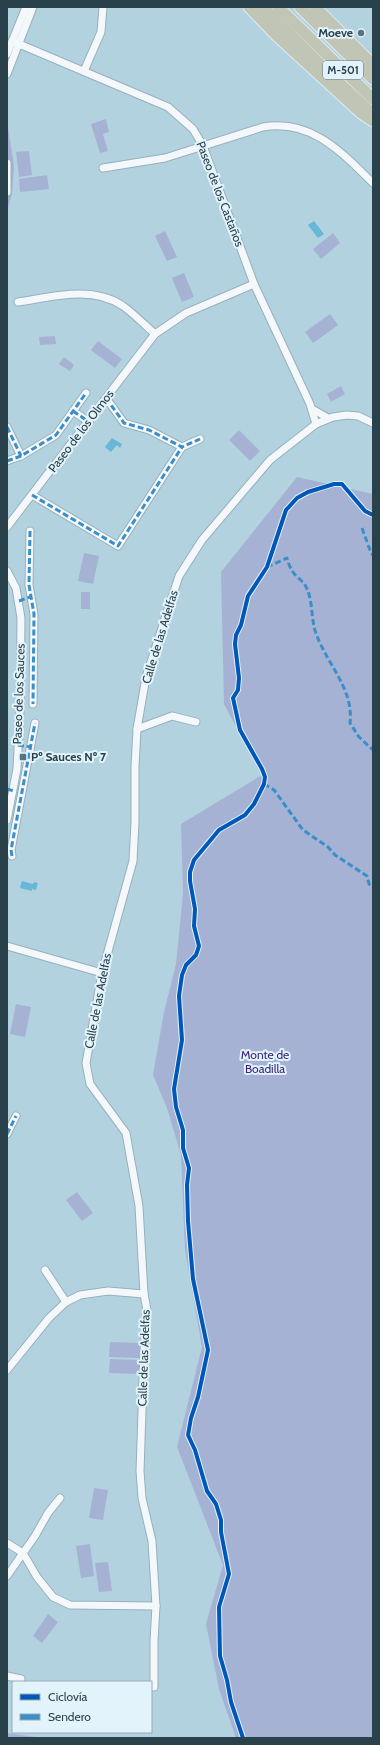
<svg xmlns="http://www.w3.org/2000/svg" width="380" height="1745" font-family="Cabin,sans-serif">
  <rect width="100%" height="100%" fill="#b3d2e0"/>
  <g fill="#a6b2d3">
    <polygon points="106,119 109,132 103,134 108,151 100,153 91,124"/>
    <polygon points="7,120 14,166 12,194 7,210"/>
    <polygon points="29,151 32,175 19,177 16,152"/>
    <polygon points="47,175 49,189 20,192 19,179"/>
    <polygon points="165,231 177,257 167,261 155,236"/>
    <polygon points="333,233 340,243 321,259 313,249"/>
    <polygon points="184,273 194,297 182,302 172,278"/>
    <polygon points="330,314 338,325 313,343 305,332"/>
    <polygon points="55,336 56,344 40,345 39,337"/>
    <polygon points="98,341 122,359 115,368 91,350"/>
    <polygon points="64,357 74,365 70,371 59,364"/>
    <polygon points="341,386 345,394 331,402 327,394"/>
    <polygon points="239,430 260,451 250,461 229,440"/>
    <polygon points="297,477 373,494 373,1738 236,1738 219,1689 206,1624 223,1565 177,1447 202,1347 185,1250 181,1155 167,1108 153,1075 164,1012 176,964 183,893 181,824 262,775 224,704 221,572"/>
    <polygon points="84,553 99,556 93,584 78,581"/>
    <rect x="81" y="592" width="9" height="17"/>
    <polygon points="16,1004 31,1007 25,1037 10,1034"/>
    <polygon points="77,1192 93,1213 82,1221 66,1200"/>
    <polygon points="110,1342 140,1343 140,1358 109,1357"/>
    <polygon points="110,1359 139,1360 139,1374 109,1373"/>
    <polygon points="94,1488 108,1490 103,1520 89,1518"/>
    <polygon points="90,1544 94,1576 81,1578 76,1546"/>
    <polygon points="108,1562 112,1591 99,1592 95,1563"/>
    <polygon points="48,1614 58,1622 42,1643 33,1636"/>
    <polygon points="7,1733 43,1738 7,1738"/>
  </g>
  <g fill="#67b7d8">
    <polygon points="314,221 324,234 318,238 308,225"/>
    <polygon points="112,438 122,444 120,448 117,445 111,452 105,447"/>
    <polygon points="22,881 33,884 34,882 38,883 36,890 32,889 32,891 20,888"/>
  </g>
  <g fill="none" stroke-linecap="round" stroke-linejoin="round">
    <g stroke="#97b0bc" stroke-width="9">
      <g id="minor">
        <polyline points="12,41 168,107 193,129 203,146 254,284 310,404 316,424"/>
        <polyline points="7,54 26,7"/>
        <polyline points="84,71 101,32 103,7"/>
        <polyline points="7,74 33,7"/>
        <polyline points="7,163 7,192"/>
        <path d="M103,168L165,158L263,127C312,119 341,152 373,183"/>
        <path d="M18,302C52,297 92,285 123,306C134,314 145,325 155,334"/>
        <polyline points="106,398 124,423 149,430 182,447 200,439"/>
        <polyline points="312,409 328,418"/>
        <polyline points="73,411 89,422"/>
        <polyline points="7,427 21,456"/>
        <polyline points="7,461 21,456 56,435 86,393"/>
        <polyline points="32,495 118,546 182,447"/>
        <polyline points="7,527 155,334 186,313 254,284"/>
        <polyline points="30,531 29,585 34,614 33,704"/>
        <polyline points="7,571 16,588 21,618 20,710 17,769 7,820"/>
        <polyline points="137,729 172,716 196,722"/>
        <polyline points="12,856 11,850 35,723"/>
        <polyline points="7,946 102,973"/>
        <polyline points="7,1134 16,1116"/>
        <polyline points="45,1270 66,1302"/>
        <polyline points="7,1370 49,1318 66,1302 80,1295 108,1291 144,1294"/>
        <polyline points="7,1543 23,1553 37,1577 53,1597 70,1605 156,1606"/>
        <polyline points="7,1576 35,1536 48,1513 60,1498"/>
        <polyline points="7,1676 21,1679"/>
        <polyline points="154,1687 154,1641 156,1606 152,1541 142,1498 140,1471 144,1352 147,1310 144,1294 139,1206 126,1133 90,1084 86,1063 102,973 133,861 135,822 135,767 137,729 146,677 179,576 202,540 270,460 316,424 333,417 347,415 358,416 373,423"/>
      </g>
    </g>
    <g stroke="#ddebf1" stroke-width="13">
      <g id="highway">
        <polyline points="249,7 276,35 361,113 373,121"/>
        <polyline points="263,7 335,79 373,114"/>
        <polyline points="278,7 373,99"/>
        <polyline points="300,7 373,79"/>
        <polyline points="315,7 373,65"/>
      </g>
    </g>
    <use href="#minor" stroke="#f4f8fa" stroke-width="7"/>
    <use href="#highway" stroke="#c1c5b6" stroke-width="11"/>
    <g stroke="#3a8fca" stroke-width="3" stroke-dasharray="6 3" stroke-linecap="butt">
      <polyline points="106,398 124,423 149,430 182,447 200,439"/>
      <polyline points="73,411 89,422"/>
      <polyline points="7,427 21,456"/>
      <polyline points="7,461 21,456 56,435 86,393"/>
      <polyline points="32,495 118,546 182,447"/>
      <polyline points="362,528 371,553 373,555"/>
      <polyline points="30,531 29,585 34,614 33,704"/>
      <path d="M267,567L287,558C288,562 290,568 293,572C296,577 302,580 305,585C314,600 310,620 317,636C328,665 354,690 350,723L359,737L373,750"/>
      <polyline points="19,601 30,597"/>
      <polyline points="18,745 31,747"/>
      <polyline points="264,784 274,790 303,830 328,847 335,855 367,876 369,884 373,887"/>
      <polyline points="7,789 14,791"/>
      <polyline points="12,856 11,850 35,723"/>
      <polyline points="7,1134 16,1116"/>
    </g>
    <g stroke="#e2f3fb" stroke-width="6">
      <polyline id="cycleway" points="243,1738 231,1702 227,1680 220,1656 219,1607 229,1574 221,1532 221,1520 216,1504 207,1491 195,1450 188,1435 191,1418 198,1397 208,1350 193,1279 188,1221 187,1185 189,1168 183,1148 183,1130 176,1107 174,1089 182,1040 179,996 182,975 186,965 196,955 199,946 194,926 195,909 190,881 190,872 194,860 219,830 245,815 254,804 264,784 265,777 262,769 240,730 233,698 238,690 239,678 235,644 236,635 241,625 248,596 267,567 286,510 297,498 308,492 334,484 342,484 365,511 373,515"/>
    </g>
    <use href="#cycleway" stroke="#0057b8" stroke-width="4"/>
  </g>
  <g fill="#59747f" stroke="#e2f3fb" stroke-width="1.5">
    <circle cx="361" cy="33" r="4"/>
    <rect x="19" y="753" width="8" height="8" rx="2"/>
  </g>
  <g text-anchor="middle" stroke-width="4" stroke-linejoin="round" paint-order="stroke">
    <rect fill="#e2f3fb" stroke="#607680" stroke-width="1" x="323" y="61" width="40" height="18" rx="3"/>
    <g font-size="11" font-weight="bold" fill="#29414b">
      <text x="343" y="74">M-501</text>
    </g>
    <g font-size="12" font-weight="bold" fill="#29414b" stroke="#e2f3fb" text-anchor="end">
      <text x="353" y="37">Moeve</text>
      <text x="31" y="761" text-anchor="start">Pº Sauces Nº 7</text>
    </g>
    <g font-size="12" fill="#29414b" stroke="#e2f3fb">
      <text transform="translate(220 194) rotate(69)" y="4">Paseo de los Castaños</text>
      <text transform="translate(81 431) rotate(-53)" y="4">Paseo de los Olmos</text>
      <text transform="translate(160 637) rotate(-73)" y="4">Calle de las Adelfas</text>
      <text transform="translate(19 694) rotate(-88)" y="4">Paseo de los Sauces</text>
      <text transform="translate(98 1001) rotate(-79)" y="4">Calle de las Adelfas</text>
      <text transform="translate(144 1358) rotate(-88)" y="4">Calle de las Adelfas</text>
    </g>
    <g font-size="12" fill="#39237b" stroke="#e2f3fb">
      <text x="265" y="1059">Monte de<tspan x="265" dy="14">Boadilla</tspan></text>
    </g>
  </g>
  <rect width="380" height="1745" fill="none" stroke="#29414b" stroke-width="16"/>
  <rect x="12" y="1681" width="140" height="52" fill="#e2f3fb" stroke="#98acb5"/>
  <rect x="20" y="1694" width="20" height="6" fill="#0057b8" stroke="#98acb5"/>
  <text x="48" y="1701" font-size="12" fill="#29414b">Ciclovía</text>
  <rect x="20" y="1714" width="20" height="6" fill="#3a8fca" stroke="#98acb5"/>
  <text x="48" y="1721" font-size="12" fill="#29414b">Sendero</text>
</svg>
